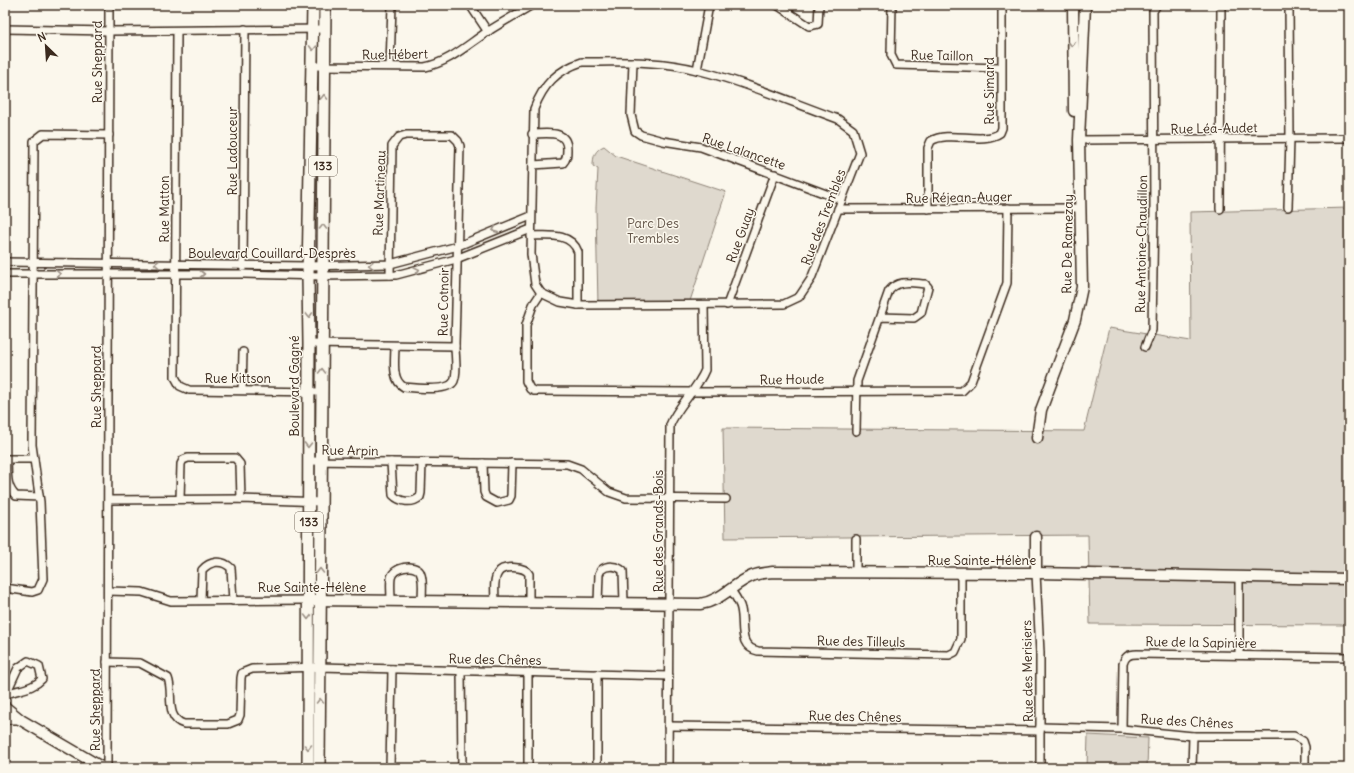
<svg xmlns="http://www.w3.org/2000/svg" width="1354" height="773" font-family="Delius,sans-serif">
  <rect width="100%" height="100%" fill="#fbf7ec"/>
  <filter id="ink" filterUnits="userSpaceOnUse"><feTurbulence type="fractalNoise" baseFrequency=".025" numOctaves="2"/><feDisplacementMap in="SourceGraphic" scale="8" xChannelSelector="R" yChannelSelector="G"/><feConvolveMatrix kernelMatrix="1 2 1 2 8 2 1 2 1" color-interpolation-filters="sRGB"/></filter>
  <g filter="url(#ink)">
    <g fill="#dfd9ce" stroke="#8d8276">
      <path d="M604,146L616,156L726,192L689,304L598,305L596,208L598,169L593,166C593,156 595,150 604,146Z"/>
      <polygon points="1349,208 1349,625 1090,624 1088,535 725,538 723,428 1084,431 1109,328 1191,341 1190,212"/>
      <polygon points="1088,735 1148,738 1147,768 1087,768"/>
    </g>
    <g fill="none" stroke-linecap="round" stroke-linejoin="round">
      <g stroke="#3b2a1e" stroke-width="10">
        <g id="street">
          <polyline points="470,5 488,32"/>
          <polyline points="777,5 809,26 818,24 819,5"/>
          <polyline points="892,5 891,55 896,65 1001,68"/>
          <polyline points="5,29 109,31 325,29"/>
          <polyline points="177,31 175,377 180,386 189,390 322,392"/>
          <path d="M582,62C620,62 660,60 697,70C745,82 791,102 838,119L853,130L860,153L811,279L799,297L784,304L578,305L560,302L541,293L535,284L531,254L534,109C543,85 557,70 582,62Z"/>
          <polyline points="633,62 631,115 635,131 641,135 663,141 701,147 842,200"/>
          <path d="M313,66L425,67C449,62 466,46 487,32C501,23 517,14 532,5"/>
          <polyline points="390,66 392,5"/>
          <polyline points="697,70 709,5"/>
          <path d="M532,134C546,134 567,129 567,149C567,154 567,159 563,163L533,165"/>
          <polyline points="1079,140 1349,138"/>
          <polyline points="1288,207 1290,139 1289,5"/>
          <polyline points="838,209 1081,208"/>
          <path d="M928,209V148L931,141C949,130 983,145 1000,133L1002,128V5"/>
          <polyline points="1220,209 1221,5"/>
          <path d="M531,236C548,236 571,232 578,252V305"/>
          <polyline points="5,262 308,266 390,264 458,246 531,216"/>
          <polyline points="243,267 245,29"/>
          <polyline points="5,274 243,274 322,276 396,275 456,259 531,229"/>
          <polyline points="541,293 533,305 526,325 526,381 530,389 534,391 691,392 962,391 971,382 1007,283 1008,208"/>
          <polyline points="727,305 775,174"/>
          <polyline points="309,344 455,346 460,146 458,141 452,135 406,135 399,137 392,146 390,275"/>
          <path d="M395,346C395,360 391,380 404,387C415,388 449,392 454,381C458,372 455,356 455,346"/>
          <polyline points="1145,347 1152,330 1154,211 1153,11 1157,5"/>
          <polyline points="242,390 243,352"/>
          <path d="M856,431L857,381L889,291C898,279 912,283 925,284L928,287L921,313L914,318L880,317"/>
          <polyline points="5,459 34,459"/>
          <path d="M7,459C8,472 5,486 16,496L39,497"/>
          <polyline points="308,461 567,464 581,469 609,492 626,498 726,499"/>
          <path d="M391,462L393,495C400,502 412,504 420,497L421,493L422,462"/>
          <polyline points="483,463 484,492 486,497 497,503 509,500 511,496 512,463"/>
          <polyline points="180,499 181,464 183,460 188,458 235,458 240,464 241,499"/>
          <polyline points="109,500 241,499 321,502"/>
          <polyline points="856,539 856,572"/>
          <polyline points="1036,573 1040,653 1040,768"/>
          <polyline points="1239,577 1239,655"/>
          <polyline points="5,588 32,592 38,590 43,579 40,502 32,445 34,141 43,134 109,135"/>
          <path d="M731,590C735,596 740,603 741,609C745,626 737,646 758,651L949,655L955,652L961,639V573"/>
          <polyline points="108,591 142,592 171,601 308,600"/>
          <path d="M201,600L202,570C210,561 222,559 231,568L233,601"/>
          <path d="M391,600C391,593 390,585 391,578C393,567 414,563 420,572C424,580 422,592 422,600"/>
          <path d="M495,602C495,594 493,579 498,573C502,565 525,566 529,574V602"/>
          <path d="M598,603L599,574L601,570C607,565 617,565 623,571L624,603"/>
          <path d="M107,662L140,663L168,678C174,693 164,718 184,724H228L238,720L240,715L241,678L242,673L252,669L320,667L669,676"/>
          <polyline points="461,671 462,768"/>
          <polyline points="597,674 597,768"/>
          <path d="M5,696L18,668L28,661L39,666L42,679C33,689 19,689 7,694"/>
          <polyline points="5,720 21,720"/>
          <polyline points="668,726 1040,731"/>
          <polyline points="1040,727 1122,729 1193,736 1294,736 1303,741 1305,747 1305,768"/>
          <path d="M1122,729L1123,664C1125,656 1129,654 1137,654L1349,657"/>
          <polyline points="107,768 109,5"/>
          <polyline points="390,768 392,669"/>
          <polyline points="528,768 528,672"/>
          <path d="M668,768L670,425C678,405 697,390 705,370L704,305"/>
          <polyline points="1192,768 1193,736"/>
        </g>
      </g>
      <g stroke="#3b2a1e" stroke-width="13">
        <g id="secondary">
          <polyline points="1073,5 1074,111"/>
          <polyline points="1037,438 1041,410 1075,320 1082,287 1079,140 1085,5"/>
          <polyline points="1036,537 1036,573"/>
          <path d="M308,600L700,604C721,601 733,584 752,576C759,573 766,573 773,572L1036,573L1349,579"/>
          <polyline points="5,707 21,720 103,768"/>
        </g>
      </g>
      <g stroke="#3b2a1e" stroke-width="14">
        <g id="primary">
          <polyline points="308,768 309,344 308,276 313,5"/>
          <polyline points="319,768 325,5"/>
        </g>
      </g>
      <use href="#street" stroke="#fbf7ec" stroke-width="7"/>
      <use href="#secondary" stroke="#fbf7ec" stroke-width="10"/>
      <use href="#primary" stroke="#fbf7ec" stroke-width="11"/>
    </g>
    <defs><path id="oneway-chevron" d="M-2-3.5L2.5 0L-2 3.5" fill="none" stroke-width="1.6" stroke-linecap="round" stroke-linejoin="round"/></defs>
    <g stroke="#9b9085">
      <use href="#oneway-chevron" transform="translate(1072 44) rotate(90)"/>
      <use href="#oneway-chevron" transform="translate(313 48) rotate(91)"/>
      <use href="#oneway-chevron" transform="translate(324 97) rotate(-89)"/>
      <use href="#oneway-chevron" transform="translate(323 227) rotate(-89)"/>
      <use href="#oneway-chevron" transform="translate(495 230) rotate(157)"/>
      <use href="#oneway-chevron" transform="translate(157 264) rotate(-179)"/>
      <use href="#oneway-chevron" transform="translate(371 265) rotate(179)"/>
      <use href="#oneway-chevron" transform="translate(417 270) rotate(-13)"/>
      <use href="#oneway-chevron" transform="translate(58 274) rotate(1)"/>
      <use href="#oneway-chevron" transform="translate(202 274)"/>
      <use href="#oneway-chevron" transform="translate(309 315) rotate(89)"/>
      <use href="#oneway-chevron" transform="translate(322 371) rotate(-90)"/>
      <use href="#oneway-chevron" transform="translate(308 445) rotate(91)"/>
      <use href="#oneway-chevron" transform="translate(320 571) rotate(-90)"/>
      <use href="#oneway-chevron" transform="translate(308 617) rotate(90)"/>
      <use href="#oneway-chevron" transform="translate(320 701) rotate(-90)"/>
      <use href="#oneway-chevron" transform="translate(308 747) rotate(90)"/>
    </g>
  </g>
  <g text-anchor="middle" stroke-width="3" stroke-linejoin="round" paint-order="stroke">
    <g fill="#fbf7ec" stroke="#75685c" stroke-width="1">
      <rect x="309" y="156" width="28" height="20" rx="3"/>
      <rect x="295" y="512" width="28" height="20" rx="3"/>
    </g>
    <g font-size="12" font-weight="bold" fill="#3b2a1e">
      <text x="323" y="170">133</text>
      <text x="309" y="526">133</text>
    </g>
    <g font-size="13" fill="#3b2a1e" stroke="#fbf7ec">
      <text transform="translate(395 54) rotate(-1)" y="5">Rue Hébert</text>
      <text transform="translate(942 55) rotate(1)" y="5">Rue Taillon</text>
      <text transform="translate(97 62) rotate(-90)" y="5">Rue Sheppard</text>
      <text transform="translate(989 91) rotate(-90)" y="5">Rue Simard</text>
      <text transform="translate(1214 128) rotate(-1)" y="5">Rue Léa-Audet</text>
      <text transform="translate(232 151) rotate(-90)" y="5">Rue Ladouceur</text>
      <text transform="translate(744 151) rotate(19)" y="5">Rue Lalancette</text>
      <text transform="translate(379 193) rotate(-88)" y="5">Rue Martineau</text>
      <text transform="translate(959 197) rotate(-1)" y="5">Rue Réjean-Auger</text>
      <text transform="translate(164 209) rotate(-90)" y="5">Rue Matton</text>
      <text transform="translate(823 217) rotate(-69)" y="5">Rue des Trembles</text>
      <text transform="translate(740 235) rotate(-70)" y="5">Rue Guay</text>
      <text transform="translate(1067 244) rotate(-89)" y="5">Rue De Ramezay</text>
      <text transform="translate(1141 244) rotate(-89)" y="5">Rue Antoine-Chaudillon</text>
      <text x="272" y="258">Boulevard Couillard-Desprès</text>
      <text transform="translate(443 302) rotate(-89)" y="5">Rue Cotnoir</text>
      <text x="238" y="383">Rue Kittson</text>
      <text transform="translate(792 379) rotate(-1)" y="5">Rue Houde</text>
      <text transform="translate(294 386) rotate(-90)" y="5">Boulevard Gagné</text>
      <text transform="translate(96 387) rotate(-90)" y="5">Rue Sheppard</text>
      <text transform="translate(350 450) rotate(1)" y="5">Rue Arpin</text>
      <text transform="translate(658 531) rotate(-90)" y="5">Rue des Grands-Bois</text>
      <text x="982" y="565">Rue Sainte-Hélène</text>
      <text x="312" y="592">Rue Sainte-Hélène</text>
      <text transform="translate(861 641) rotate(1)" y="5">Rue des Tilleuls</text>
      <text transform="translate(1201 642) rotate(1)" y="5">Rue de la Sapinière</text>
      <text transform="translate(495 659) rotate(1)" y="5">Rue des Chênes</text>
      <text transform="translate(1027 671) rotate(-91)" y="5">Rue des Merisiers</text>
      <text transform="translate(95 710) rotate(-90)" y="5">Rue Sheppard</text>
      <text transform="translate(855 716) rotate(1)" y="5">Rue des Chênes</text>
      <text transform="translate(1187 721) rotate(3)" y="5">Rue des Chênes</text>
    </g>
    <g font-size="13" fill="#64564a" stroke="#fbf7ec">
      <text x="653" y="228">Parc Des<tspan x="653" dy="15">Trembles</tspan></text>
    </g>
  </g>
  <rect width="1354" height="773" fill="none" stroke="#fbf7ec" stroke-width="20"/>
  <rect x="10" y="10" width="1334" height="753" fill="none" stroke="#3b2a1e" stroke-width="1.5" filter="url(#ink)"/>
  <g transform="translate(46 46) rotate(335)" stroke="#fbf7ec" stroke-width="3" paint-order="stroke">
  <path d="M0-3L7 15L0 10L-7 15Z" fill="#3b2a1e"/>
  <text y="-6" font-size="11" font-weight="bold" text-anchor="middle" fill="#3b2a1e">N</text>
  </g>
</svg>
